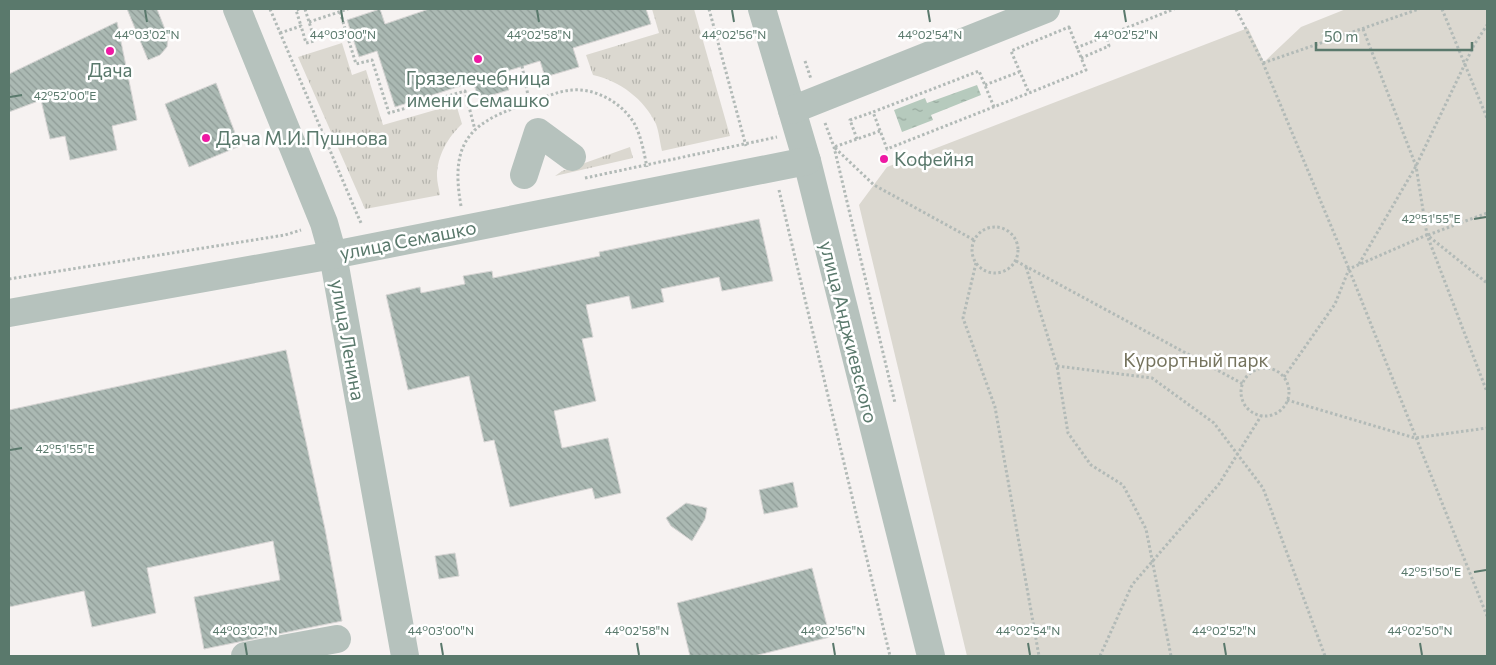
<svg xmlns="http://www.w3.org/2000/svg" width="1496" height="665" font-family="Commissioner,sans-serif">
  <defs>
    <pattern id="grass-tufts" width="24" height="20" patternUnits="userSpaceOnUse" patternTransform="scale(1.25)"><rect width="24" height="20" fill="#dbd8d0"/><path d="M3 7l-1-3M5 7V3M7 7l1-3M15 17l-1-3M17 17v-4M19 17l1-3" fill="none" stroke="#b5b4ad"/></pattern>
    <pattern id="water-ripples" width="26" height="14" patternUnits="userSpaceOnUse" patternTransform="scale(1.25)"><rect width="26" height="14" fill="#b6cabd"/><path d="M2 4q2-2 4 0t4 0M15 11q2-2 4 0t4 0" fill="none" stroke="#97a99e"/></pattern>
    <pattern id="building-back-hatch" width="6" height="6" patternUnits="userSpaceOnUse" patternTransform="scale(1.25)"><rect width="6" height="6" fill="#abb9b3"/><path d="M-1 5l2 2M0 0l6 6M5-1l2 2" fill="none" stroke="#8e9b96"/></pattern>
  </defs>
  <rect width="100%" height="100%" fill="#f6f2f1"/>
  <g fill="url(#grass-tufts)">
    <path d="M652,9H694L730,136L662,151C660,143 659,132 656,124C644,99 620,81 593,75L586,55L659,33Z"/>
    <path d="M342,43L352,75L366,70L383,125L456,104L462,124C448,137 437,156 437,176C437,182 439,189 440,195L365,209L298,57Z"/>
    <polygon points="630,147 633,158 555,176 562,171"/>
  </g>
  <polygon fill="#dbd8d0" points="1346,9 1487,9 1487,656 967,656 859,205 887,167 1248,28 1264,62 1301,27"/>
  <polygon fill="url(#water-ripples)" points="977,85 981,95 931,115 933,120 902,132 894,110 925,98 927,103"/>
  <g fill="url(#building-back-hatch)" stroke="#d7d5d4">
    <polygon points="127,9 157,9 168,37 167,47 160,55 148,60"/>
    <polygon points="380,9 385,24 429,9 646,9 651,24 573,48 579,67 545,77 540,61 504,72 509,90 479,99 473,82 395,107 377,51 359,57 347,20"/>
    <polygon points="117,22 137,120 112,126 117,150 70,160 65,136 50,139 41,100 9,112 9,74"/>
    <polygon points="216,83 240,146 189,167 165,104"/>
    <polygon points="759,219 773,281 722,291 719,277 661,289 664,302 632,309 629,296 586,305 593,337 582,339 596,401 554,411 562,448 608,438 621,493 595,499 592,488 510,507 494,440 484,442 469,376 408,390 386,295 420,287 421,293 465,284 463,276 492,271 493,278 600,256 599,252"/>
    <polygon points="286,350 325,529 342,621 204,649 194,597 280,580 273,541 147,568 156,613 92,627 84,591 9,607 9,410"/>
    <polygon points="793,482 798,507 764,514 759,490"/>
    <polygon points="686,503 707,508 705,519 692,541 671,526 666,518"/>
    <polygon points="455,553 459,576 439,579 435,556"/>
    <polygon points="812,568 830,637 754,656 690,656 677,603"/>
  </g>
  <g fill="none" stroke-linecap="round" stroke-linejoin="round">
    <g stroke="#b2bab7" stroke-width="3" stroke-dasharray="2.5 2.5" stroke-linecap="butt">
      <polyline points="270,9 357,214 361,223 363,223"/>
      <polyline points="299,9 296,10 301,26"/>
      <polyline points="709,9 746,146"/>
      <polyline points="1236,9 1263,63 1349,269 1487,616"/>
      <polyline points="1442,9 1487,118"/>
      <polyline points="340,12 356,64 372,60 389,113 465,91 475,130"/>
      <polyline points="309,22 348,9"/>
      <polygon points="1069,27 1086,70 1029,93 1011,51"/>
      <polyline points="1363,29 1416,166 1427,235 1487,392"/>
      <polyline points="280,33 301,26 306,43 315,41 305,9"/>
      <polyline points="1076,48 1174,9"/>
      <polyline points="1081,58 1109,46 1106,36"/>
      <polyline points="805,61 811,79"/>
      <polyline points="1263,63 1419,9"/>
      <polyline points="522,66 531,110"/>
      <polyline points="985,85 1019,72"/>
      <polyline points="994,107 979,71 873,112 887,149 1029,93"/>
      <polyline points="825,123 834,147 895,403"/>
      <polyline points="880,131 834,147 874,185 974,240"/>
      <polyline points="857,139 850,120 873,112"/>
      <polyline points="585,178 777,137"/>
      <polyline points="779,190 890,656"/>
      <path d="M461,206C449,139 472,121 532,102C545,97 559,91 572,90C596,88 622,103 634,123C641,135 644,153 647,167"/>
      <circle cx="995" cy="250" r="23"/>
      <polyline points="1428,235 1487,213"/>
      <polyline points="1016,261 1243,384"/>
      <polyline points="976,263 963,318 995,407 1039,656"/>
      <polyline points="1359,264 1416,166 1474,45 1487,25"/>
      <polyline points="1026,267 1057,366 1068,433 1091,465 1123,485 1146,529 1171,656"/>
      <polyline points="9,279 285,235 301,230"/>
      <polyline points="1057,366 1152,378 1214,423 1263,488 1325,656"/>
      <circle cx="1265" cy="392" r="24"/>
      <polyline points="1284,377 1335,304 1349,269 1427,235 1487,283"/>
      <polyline points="1287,400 1415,438 1487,428"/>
      <polyline points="1100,656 1132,585 1219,484 1261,416"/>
    </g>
    <g stroke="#b6c2bd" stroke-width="28">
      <polyline points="237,9 324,223 333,255 405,656"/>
      <polyline points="762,9 807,161 931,656"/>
      <polyline points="792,110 1046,9"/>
      <polyline points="524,175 538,132 572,157"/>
      <polyline points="9,313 333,255 807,161"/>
      <polyline points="245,656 337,639"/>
    </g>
  </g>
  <path fill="none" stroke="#5a796c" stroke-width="2" d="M145,10L147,22M341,10L343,22M537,10L539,22M732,10L734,22M928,10L930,22M1124,10L1126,22M10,97L22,95M1474,219L1486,217M10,450L22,448M1474,572L1486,570M245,643L247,655M441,643L443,655M637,643L639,655M833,643L835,655M1028,643L1030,655M1224,643L1226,655M1420,643L1422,655"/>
  <g fill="#ee19a3" stroke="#fff" stroke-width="2">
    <circle cx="110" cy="51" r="5"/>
    <circle cx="478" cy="59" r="5"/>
    <circle cx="206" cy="138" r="5"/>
    <circle cx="884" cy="159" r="5"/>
  </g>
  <g text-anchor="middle" stroke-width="5" stroke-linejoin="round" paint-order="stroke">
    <g font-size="19" fill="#5a796c" stroke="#fff">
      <text x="110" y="77">Дача</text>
      <text x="478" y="85">Грязелечебница<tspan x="478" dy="22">имени Семашко</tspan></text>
      <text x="216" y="145" text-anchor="start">Дача М.И.Пушнова</text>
      <text x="894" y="166" text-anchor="start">Кофейня</text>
    </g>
    <g font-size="19" fill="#5a796c" stroke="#fff">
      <text transform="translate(408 240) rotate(-11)" y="7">улица Семашко</text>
      <text transform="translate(849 332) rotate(76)" y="7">улица Анджиевского</text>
      <text transform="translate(348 340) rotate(80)" y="7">улица Ленина</text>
    </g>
    <g font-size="19" fill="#76745e" stroke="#fff">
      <text x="1196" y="367">Курортный парк</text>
    </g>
  </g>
  <g font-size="12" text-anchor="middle" fill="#5a796c" stroke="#fff" stroke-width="5" stroke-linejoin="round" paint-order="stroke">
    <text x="147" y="39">44°03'02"N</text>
    <text x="343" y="39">44°03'00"N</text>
    <text x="539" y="39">44°02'58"N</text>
    <text x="734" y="39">44°02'56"N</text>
    <text x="930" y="39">44°02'54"N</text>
    <text x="1126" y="39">44°02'52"N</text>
    <text x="65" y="100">42°52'00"E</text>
    <text x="1431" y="223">42°51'55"E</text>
    <text x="65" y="453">42°51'55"E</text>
    <text x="1431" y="576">42°51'50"E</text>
    <text x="245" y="635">44°03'02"N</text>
    <text x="441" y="635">44°03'00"N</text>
    <text x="637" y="635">44°02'58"N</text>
    <text x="833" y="635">44°02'56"N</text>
    <text x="1028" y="635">44°02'54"N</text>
    <text x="1224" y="635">44°02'52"N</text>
    <text x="1420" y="635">44°02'50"N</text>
  </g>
  <rect width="1496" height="665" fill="none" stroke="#5a796c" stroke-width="20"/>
  <path d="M1316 42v8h156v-8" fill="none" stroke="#5a796c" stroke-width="2.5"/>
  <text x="1324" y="42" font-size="15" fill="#5a796c" stroke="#ffffff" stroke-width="4" paint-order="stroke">50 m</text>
</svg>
